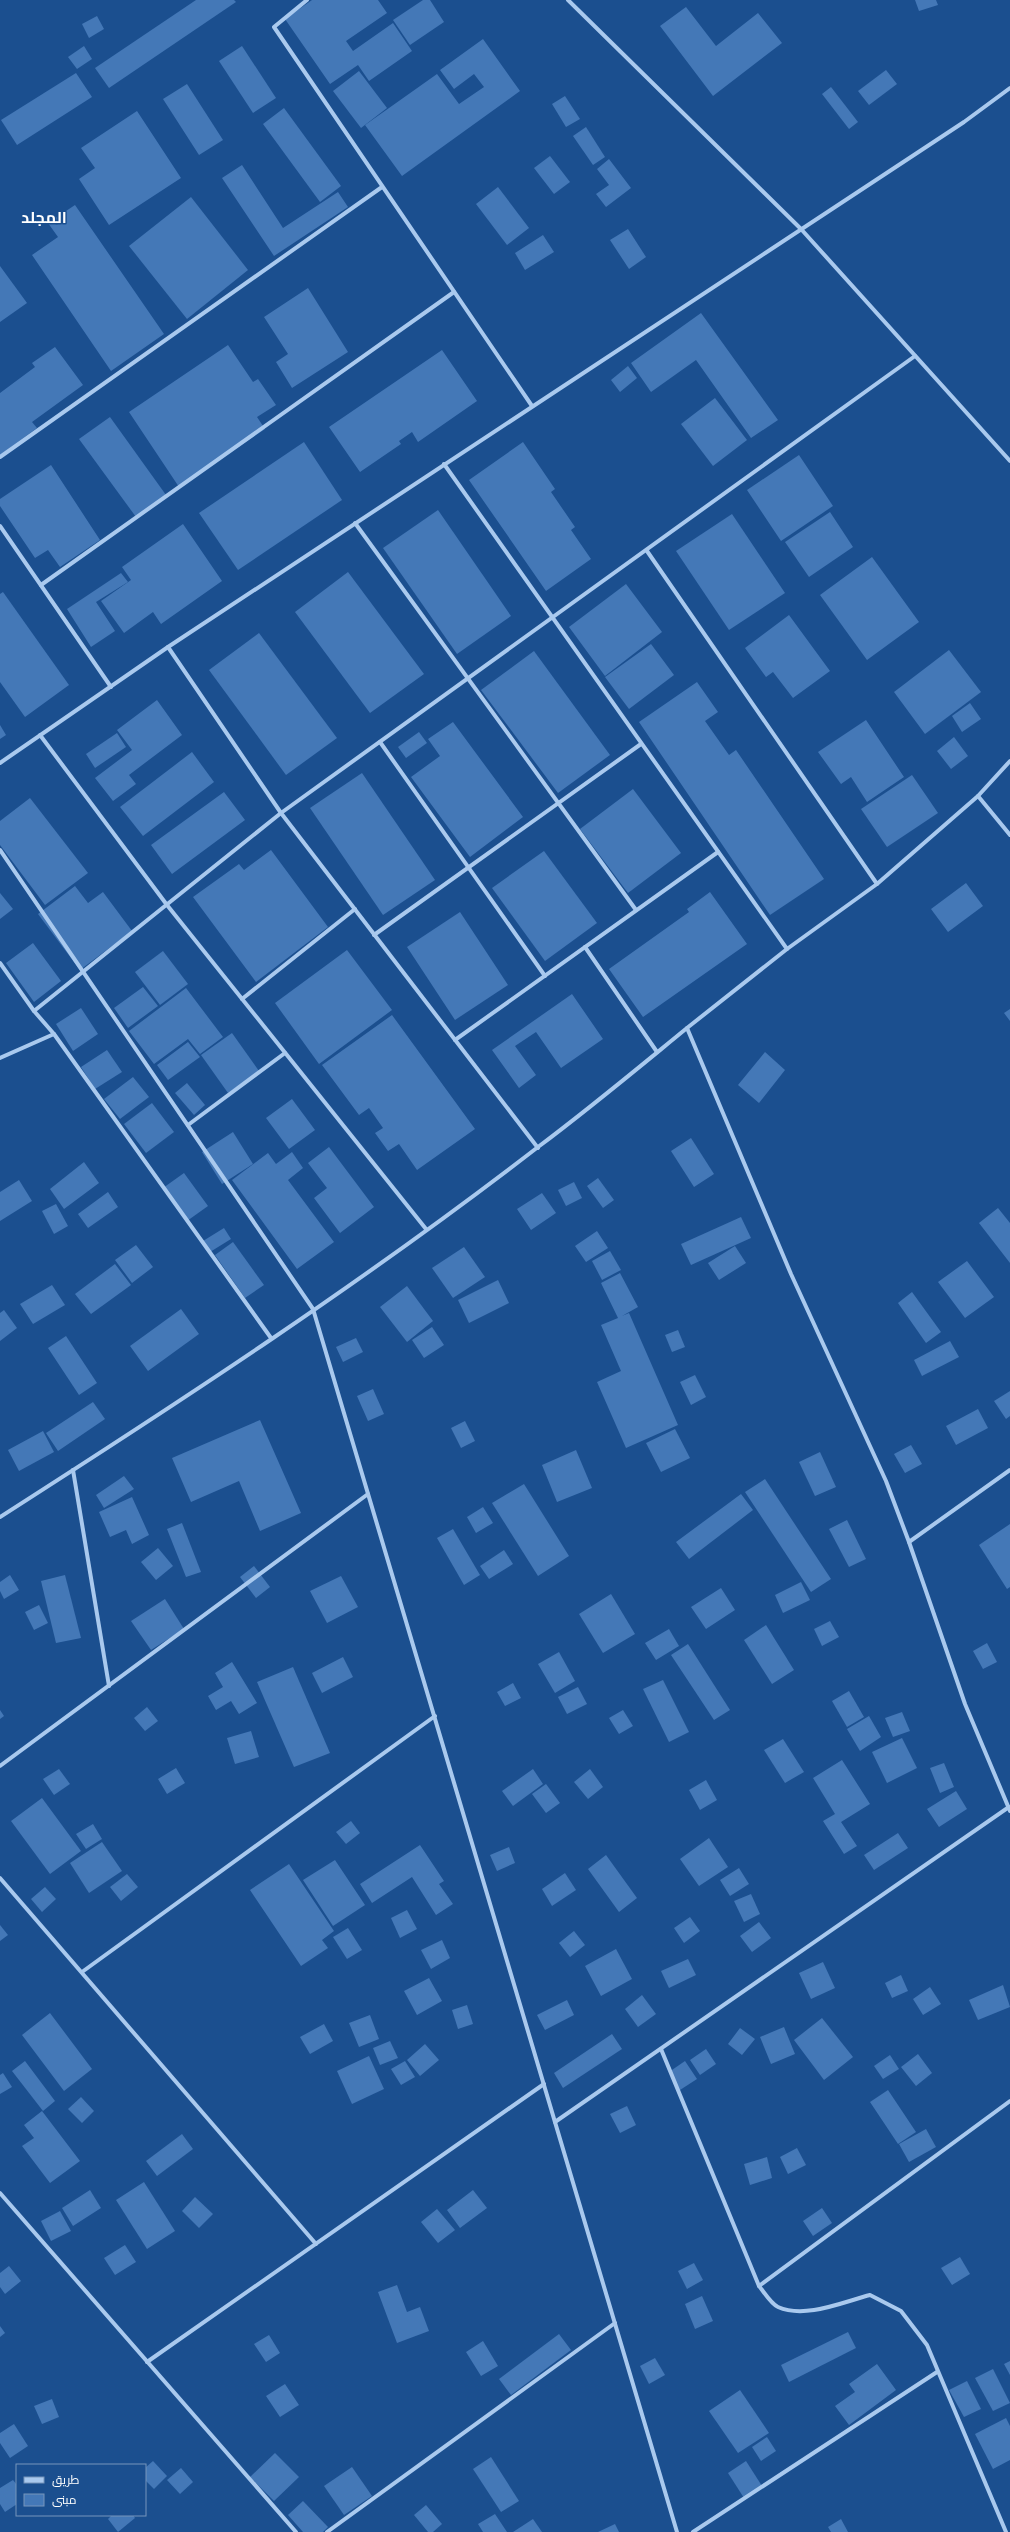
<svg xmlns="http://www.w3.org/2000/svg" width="1010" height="2532" font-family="Commissioner,Cairo,sans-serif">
  <rect width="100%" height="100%" fill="#1b4f8f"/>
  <g fill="#4478b7">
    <polygon points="196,0 234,0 236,2 109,88 95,68"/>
    <polygon points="312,0 378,0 387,13 346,41 353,51 393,23 412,51 369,81 358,65 330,84 285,19"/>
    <polygon points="423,0 430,0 444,22 410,45 393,20"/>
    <polygon points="915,0 936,0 938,5 919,11"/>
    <polygon points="686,7 716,46 758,13 782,43 713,96 660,26"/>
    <polygon points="97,16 104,29 89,38 82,24"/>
    <polygon points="483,39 520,91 402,176 365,125 437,74 459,104 484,87 474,74 454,89 440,70"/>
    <polygon points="84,46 92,59 77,69 68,57"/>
    <polygon points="242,46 276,98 253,113 219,61"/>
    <polygon points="886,70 897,84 869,105 858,91"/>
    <polygon points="359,71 387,108 361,128 333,91"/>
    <polygon points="76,73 92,97 17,145 1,120"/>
    <polygon points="187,84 223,140 199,155 163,99"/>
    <polygon points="831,87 858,122 849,129 822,94"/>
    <polygon points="565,96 580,119 566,127 552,104"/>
    <polygon points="284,108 341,186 320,202 263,124"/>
    <polygon points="137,111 181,178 109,225 79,179 95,168 81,148"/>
    <polygon points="586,127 605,157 593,165 573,136"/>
    <polygon points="550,156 570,182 554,194 534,168"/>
    <polygon points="609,159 631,188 606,207 596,194 609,185 597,169"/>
    <polygon points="242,165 283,228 338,192 348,207 274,256 222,178"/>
    <polygon points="498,187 529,228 507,245 476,204"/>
    <polygon points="191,197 248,270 187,319 129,246"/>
    <polygon points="75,205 164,334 111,371 32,255 58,237 48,223"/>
    <polygon points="628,229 646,257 629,269 610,240"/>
    <polygon points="543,235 554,252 525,270 515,253"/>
    <polygon points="0,266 27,303 0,322"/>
    <polygon points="308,288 348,352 292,388 276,362 288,354 264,317"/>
    <polygon points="701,313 778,420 751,438 696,360 651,392 631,363"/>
    <polygon points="228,345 253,382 258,379 276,405 257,417 265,429 179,487 129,412"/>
    <polygon points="55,347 83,385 32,422 37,428 0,455 0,393 35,367 32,363"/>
    <polygon points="442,350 477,401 418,442 412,432 399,441 401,444 360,472 329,427"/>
    <polygon points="628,366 637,378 620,392 611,380"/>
    <polygon points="715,398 747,440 713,466 681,424"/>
    <polygon points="110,417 166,495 136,517 79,439"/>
    <polygon points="304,442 342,500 238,570 199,513"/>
    <polygon points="523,442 555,489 551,492 575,527 571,530 591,559 546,591 469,480"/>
    <polygon points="799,455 833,506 781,541 747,490"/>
    <polygon points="51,465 100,540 60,567 48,550 35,558 0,506 0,499"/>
    <polygon points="438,510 511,616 457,654 383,548"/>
    <polygon points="830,512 853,547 809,577 785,542"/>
    <polygon points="732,514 785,593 729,630 676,551"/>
    <polygon points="183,524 222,581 161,624 153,612 124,633 101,601 131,580 122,567"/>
    <polygon points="872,557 919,622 867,660 820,595"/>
    <polygon points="348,572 424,674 370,713 295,612"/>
    <polygon points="121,573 128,582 96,602 115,631 91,647 67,609"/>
    <polygon points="626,584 662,632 605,676 569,627"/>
    <polygon points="3,592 69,685 25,717 0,682 0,594"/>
    <polygon points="789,615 830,671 793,698 773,672 766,677 745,648"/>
    <polygon points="259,633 337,738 286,775 209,670"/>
    <polygon points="651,644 674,675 629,709 605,677"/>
    <polygon points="949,650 981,692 925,734 894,692"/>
    <polygon points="534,651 610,755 558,793 481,690"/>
    <polygon points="697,682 718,712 705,721 729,755 736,750 824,879 770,915 639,722"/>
    <polygon points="157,700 182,735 129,775 136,784 113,801 95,778 132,750 117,730"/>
    <polygon points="970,703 981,719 962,732 952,716"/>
    <polygon points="866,720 904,777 867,802 851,777 841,784 818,752"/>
    <polygon points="453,722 523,817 470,857 411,777 440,756 428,739"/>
    <polygon points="0,725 6,735 0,739"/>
    <polygon points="419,732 427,743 406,758 398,747"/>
    <polygon points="117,733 126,747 95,768 86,754"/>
    <polygon points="954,737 968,756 951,769 937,751"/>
    <polygon points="192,752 214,782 143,836 120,807"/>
    <polygon points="362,773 435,880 383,915 310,808"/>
    <polygon points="912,775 938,813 887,847 861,809"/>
    <polygon points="633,789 681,853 628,893 580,829"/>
    <polygon points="224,792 245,820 172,874 151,845"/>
    <polygon points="30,798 88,873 45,905 0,845 0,821"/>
    <polygon points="271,850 328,927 256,982 193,897 239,864 244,870"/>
    <polygon points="544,851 597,923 545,961 492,888"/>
    <polygon points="966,883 983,906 948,932 931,909"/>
    <polygon points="75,886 88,903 103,892 132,931 80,970 38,914"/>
    <polygon points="710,892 747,944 643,1017 609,969 689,912 687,909"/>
    <polygon points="0,893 13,909 0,919"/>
    <polygon points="460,912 508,985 455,1020 407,947"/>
    <polygon points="33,943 61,981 34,1002 6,963"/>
    <polygon points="347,950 392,1010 319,1064 275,1003"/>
    <polygon points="163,951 188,984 160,1005 135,972"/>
    <polygon points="143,987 158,1006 128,1028 114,1008"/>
    <polygon points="186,988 223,1037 200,1054 188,1039 154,1064 129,1031"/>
    <polygon points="572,994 603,1039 561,1068 536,1032 515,1046 536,1075 519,1088 492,1050"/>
    <polygon points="81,1008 98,1034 73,1051 56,1024"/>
    <polygon points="1010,1009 1010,1021 1004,1013"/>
    <polygon points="392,1015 475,1129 417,1170 399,1144 388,1151 375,1133 383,1128 369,1108 359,1115 322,1065"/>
    <polygon points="232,1033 259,1071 228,1093 201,1055"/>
    <polygon points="188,1042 200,1057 168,1080 157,1065"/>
    <polygon points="107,1050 122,1072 95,1089 81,1067"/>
    <polygon points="765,1052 785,1070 759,1103 738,1085"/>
    <polygon points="133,1077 149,1097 120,1119 104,1099"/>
    <polygon points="187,1083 205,1105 194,1115 175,1093"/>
    <polygon points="292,1099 315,1130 289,1149 266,1118"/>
    <polygon points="152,1103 174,1132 146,1153 124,1124"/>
    <polygon points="233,1132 253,1164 222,1184 202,1152"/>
    <polygon points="691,1138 714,1174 694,1187 671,1151"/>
    <polygon points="329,1147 374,1207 340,1233 314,1198 327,1188 308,1163"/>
    <polygon points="292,1152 303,1168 288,1180 334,1242 297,1269 232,1180 268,1153 276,1164"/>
    <polygon points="84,1162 99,1183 64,1209 50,1189"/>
    <polygon points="184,1173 208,1206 187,1221 163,1188"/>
    <polygon points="598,1178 614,1200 603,1208 587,1186"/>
    <polygon points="19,1180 32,1201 0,1221 0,1192"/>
    <polygon points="574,1182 582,1198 566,1206 558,1190"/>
    <polygon points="108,1192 118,1207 88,1228 78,1214"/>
    <polygon points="542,1193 556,1213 531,1230 517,1209"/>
    <polygon points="56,1204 68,1226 54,1234 42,1211"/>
    <polygon points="998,1208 1010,1223 1010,1263 979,1223"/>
    <polygon points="741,1217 751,1238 691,1265 681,1244"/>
    <polygon points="224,1228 231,1239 210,1252 203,1241"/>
    <polygon points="597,1231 608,1248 586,1262 575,1246"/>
    <polygon points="233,1242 264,1285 245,1298 215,1255"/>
    <polygon points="136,1245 153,1267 132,1283 115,1260"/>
    <polygon points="735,1246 746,1263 719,1280 708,1263"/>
    <polygon points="464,1247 485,1277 453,1298 432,1268"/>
    <polygon points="610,1251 621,1270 602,1280 592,1261"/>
    <polygon points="967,1261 994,1297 965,1318 938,1282"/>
    <polygon points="115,1264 131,1285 91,1314 75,1294"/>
    <polygon points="620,1273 638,1307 622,1316 629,1313 678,1425 626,1448 597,1382 621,1371 601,1325 618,1318 601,1283"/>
    <polygon points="498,1280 509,1303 469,1323 458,1300"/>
    <polygon points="52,1285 65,1305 33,1324 20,1304"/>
    <polygon points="407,1286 433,1321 407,1342 380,1307"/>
    <polygon points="912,1292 941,1332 926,1343 898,1303"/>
    <polygon points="181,1309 199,1334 148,1371 130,1346"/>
    <polygon points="4,1310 17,1328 0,1341 0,1313"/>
    <polygon points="432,1327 444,1345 424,1358 412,1340"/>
    <polygon points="678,1330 685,1347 672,1352 665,1335"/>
    <polygon points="66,1336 97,1383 79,1395 48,1348"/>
    <polygon points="356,1338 363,1352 343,1362 336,1347"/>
    <polygon points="950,1341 959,1357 922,1376 914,1360"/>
    <polygon points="695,1375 706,1397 691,1405 680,1382"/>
    <polygon points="373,1389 384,1414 368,1421 357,1396"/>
    <polygon points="1010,1391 1010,1416 1006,1419 994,1401"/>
    <polygon points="93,1402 105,1419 58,1451 46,1433"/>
    <polygon points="978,1409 988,1428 956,1445 946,1426"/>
    <polygon points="260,1420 301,1513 260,1531 239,1481 191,1502 172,1458"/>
    <polygon points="465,1421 475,1441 461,1448 451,1428"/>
    <polygon points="675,1429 690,1458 661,1472 646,1443"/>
    <polygon points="43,1431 54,1452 19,1471 8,1450"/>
    <polygon points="911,1445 922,1464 905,1473 894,1454"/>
    <polygon points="576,1450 592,1488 557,1502 542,1465"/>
    <polygon points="820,1452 836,1487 815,1496 799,1462"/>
    <polygon points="124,1476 134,1489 104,1508 96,1495"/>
    <polygon points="765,1479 831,1579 811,1592 745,1492"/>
    <polygon points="524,1484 569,1556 538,1576 492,1503"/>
    <polygon points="741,1494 753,1510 689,1559 676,1542"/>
    <polygon points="132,1497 149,1535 132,1544 126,1530 110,1537 99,1512"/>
    <polygon points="483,1507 493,1523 476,1533 467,1517"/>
    <polygon points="847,1520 866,1559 849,1567 829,1529"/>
    <polygon points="182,1523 201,1572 186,1577 167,1529"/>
    <polygon points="1010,1524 1010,1587 1007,1589 979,1545"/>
    <polygon points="453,1529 480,1575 464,1585 437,1538"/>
    <polygon points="158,1548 173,1566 156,1580 141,1562"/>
    <polygon points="504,1550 513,1564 489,1579 480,1566"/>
    <polygon points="254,1566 270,1587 256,1598 240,1577"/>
    <polygon points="10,1575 19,1590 4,1599 0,1591 0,1582"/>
    <polygon points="65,1575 81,1638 56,1643 41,1581"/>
    <polygon points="341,1576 358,1607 327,1623 310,1591"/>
    <polygon points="801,1582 810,1600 783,1613 775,1595"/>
    <polygon points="721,1588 735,1610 706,1629 691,1607"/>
    <polygon points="611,1594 635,1634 603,1653 579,1614"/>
    <polygon points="165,1599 184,1629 151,1650 131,1621"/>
    <polygon points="39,1605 48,1623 34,1630 25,1612"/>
    <polygon points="830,1621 839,1637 822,1646 814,1629"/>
    <polygon points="766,1625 794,1670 772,1684 744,1640"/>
    <polygon points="669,1629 679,1646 656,1660 645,1643"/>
    <polygon points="987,1643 997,1662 983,1669 973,1651"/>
    <polygon points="688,1644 730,1710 714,1720 671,1655"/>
    <polygon points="559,1652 575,1681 555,1693 538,1664"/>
    <polygon points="343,1657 353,1677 322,1693 312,1673"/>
    <polygon points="232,1662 257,1703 239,1714 231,1701 216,1710 208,1696 223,1687 215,1673"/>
    <polygon points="293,1667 330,1753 294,1767 257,1682"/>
    <polygon points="663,1680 689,1732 669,1742 643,1689"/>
    <polygon points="513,1683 521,1698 505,1706 497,1692"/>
    <polygon points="578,1687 587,1704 567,1714 558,1697"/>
    <polygon points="849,1691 864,1717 847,1727 832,1701"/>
    <polygon points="147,1707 158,1721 145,1731 134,1718"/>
    <polygon points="0,1710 4,1716 0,1719"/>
    <polygon points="623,1710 633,1726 619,1734 609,1718"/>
    <polygon points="902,1712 910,1731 893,1737 885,1718"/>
    <polygon points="869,1716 881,1737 860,1751 847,1729"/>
    <polygon points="251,1731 259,1757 235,1764 227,1738"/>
    <polygon points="902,1738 917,1768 887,1783 872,1752"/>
    <polygon points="783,1739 804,1772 785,1783 764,1750"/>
    <polygon points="842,1760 870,1804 841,1822 857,1846 844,1854 823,1821 835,1814 813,1778"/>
    <polygon points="944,1763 954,1787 940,1793 930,1768"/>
    <polygon points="176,1768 185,1783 167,1794 158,1779"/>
    <polygon points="59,1769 70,1784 54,1795 43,1779"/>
    <polygon points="533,1769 543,1784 513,1806 502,1791"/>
    <polygon points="590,1769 603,1787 588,1799 574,1782"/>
    <polygon points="706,1780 717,1800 700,1810 689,1790"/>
    <polygon points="546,1784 560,1803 546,1813 532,1794"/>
    <polygon points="956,1791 967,1809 939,1827 927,1809"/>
    <polygon points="42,1798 81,1851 50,1874 11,1821"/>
    <polygon points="351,1821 360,1833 346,1844 336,1832"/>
    <polygon points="93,1824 102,1839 86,1849 76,1834"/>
    <polygon points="898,1833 908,1848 874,1870 864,1855"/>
    <polygon points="709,1838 728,1867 699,1886 680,1859"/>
    <polygon points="102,1842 122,1871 89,1893 70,1863"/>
    <polygon points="420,1845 444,1881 439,1884 453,1904 436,1915 412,1877 372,1903 360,1884"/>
    <polygon points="509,1847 515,1863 497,1871 490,1855"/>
    <polygon points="606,1855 637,1898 619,1912 588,1869"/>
    <polygon points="335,1860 365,1905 333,1926 303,1880"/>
    <polygon points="289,1864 334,1931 322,1940 328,1948 301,1966 250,1890"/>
    <polygon points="739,1868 749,1884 730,1896 720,1880"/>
    <polygon points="565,1873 576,1890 552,1906 542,1889"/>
    <polygon points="127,1874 138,1887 121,1901 110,1887"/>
    <polygon points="45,1887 56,1899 42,1912 31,1899"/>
    <polygon points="751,1894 760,1914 744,1922 734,1901"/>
    <polygon points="407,1910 417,1929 400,1938 391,1918"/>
    <polygon points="690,1917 700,1931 684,1943 674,1928"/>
    <polygon points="759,1922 771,1938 752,1952 740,1936"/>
    <polygon points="0,1925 8,1935 0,1941"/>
    <polygon points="348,1928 362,1950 347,1959 333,1937"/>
    <polygon points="574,1931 585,1945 570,1957 559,1943"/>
    <polygon points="442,1940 450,1958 431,1969 421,1950"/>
    <polygon points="616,1949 632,1979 601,1996 585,1966"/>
    <polygon points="688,1959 696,1975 669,1988 661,1971"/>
    <polygon points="823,1962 835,1988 811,1999 799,1973"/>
    <polygon points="901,1975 908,1991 892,1998 885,1983"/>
    <polygon points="429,1978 442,2001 417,2015 404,1991"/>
    <polygon points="1003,1985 1010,2007 978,2020 969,2000"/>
    <polygon points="930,1987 941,2004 923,2015 913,1999"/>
    <polygon points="642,1995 656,2014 638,2027 625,2009"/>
    <polygon points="567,2000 574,2015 545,2030 537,2015"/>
    <polygon points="467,2005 473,2024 458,2029 452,2010"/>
    <polygon points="50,2013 92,2069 64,2091 22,2035"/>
    <polygon points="370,2015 379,2039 359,2047 349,2023"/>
    <polygon points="822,2018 853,2057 824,2080 794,2040"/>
    <polygon points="324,2024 333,2041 310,2054 300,2037"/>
    <polygon points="784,2027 795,2054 771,2064 760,2037"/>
    <polygon points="740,2028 755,2039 742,2055 728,2044"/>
    <polygon points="612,2034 622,2049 563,2088 554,2073"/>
    <polygon points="390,2041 398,2058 380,2065 373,2048"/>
    <polygon points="425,2044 439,2060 420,2076 407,2060"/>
    <polygon points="706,2049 716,2064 700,2075 690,2060"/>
    <polygon points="918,2054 932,2073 916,2086 901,2067"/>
    <polygon points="890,2055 899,2069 883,2079 874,2066"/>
    <polygon points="369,2056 384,2089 352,2104 337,2071"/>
    <polygon points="25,2061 55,2101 43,2111 12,2071"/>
    <polygon points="405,2061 415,2077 401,2085 391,2069"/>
    <polygon points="685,2061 697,2079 680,2090 669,2072"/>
    <polygon points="3,2073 12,2087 0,2094 0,2075"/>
    <polygon points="888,2090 916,2132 898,2144 870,2102"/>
    <polygon points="81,2097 94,2111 82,2123 68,2109"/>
    <polygon points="627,2106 636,2125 620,2133 610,2114"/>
    <polygon points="42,2111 80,2161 50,2183 22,2146 34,2138 24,2125"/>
    <polygon points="926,2129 936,2147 909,2162 899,2144"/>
    <polygon points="182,2134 193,2149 157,2176 146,2161"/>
    <polygon points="797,2148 806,2165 788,2174 780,2157"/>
    <polygon points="767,2157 772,2178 750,2185 744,2164"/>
    <polygon points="144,2182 175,2231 147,2249 116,2200"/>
    <polygon points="90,2190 101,2208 73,2226 62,2208"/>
    <polygon points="473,2190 487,2208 460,2228 447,2210"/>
    <polygon points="195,2197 213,2214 199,2228 182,2211"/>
    <polygon points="822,2208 832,2223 813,2236 803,2221"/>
    <polygon points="437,2209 455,2230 438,2243 421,2222"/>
    <polygon points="60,2211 71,2231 51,2241 41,2221"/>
    <polygon points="125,2245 136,2262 115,2275 104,2258"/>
    <polygon points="960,2257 970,2274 952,2285 941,2268"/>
    <polygon points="694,2263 703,2280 687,2289 678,2271"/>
    <polygon points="9,2266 21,2281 5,2294 0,2287 0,2273"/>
    <polygon points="397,2285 407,2312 420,2307 429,2331 397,2343 378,2292"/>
    <polygon points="702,2296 713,2321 695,2329 685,2304"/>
    <polygon points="0,2326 5,2333 0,2337"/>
    <polygon points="848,2332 856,2348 789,2382 781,2365"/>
    <polygon points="559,2334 571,2350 511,2395 499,2379"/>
    <polygon points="269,2335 280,2353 266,2362 254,2344"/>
    <polygon points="483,2341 498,2366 481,2376 466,2352"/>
    <polygon points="655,2358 665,2375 649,2384 640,2366"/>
    <polygon points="1010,2361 1010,2375 1004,2364"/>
    <polygon points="877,2364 896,2390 849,2425 835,2406 855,2392 849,2384"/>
    <polygon points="993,2369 1010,2403 993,2411 975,2378"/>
    <polygon points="967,2381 981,2409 964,2417 949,2390"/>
    <polygon points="285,2384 299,2405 280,2417 266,2396"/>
    <polygon points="740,2390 769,2433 738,2453 709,2411"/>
    <polygon points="52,2399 59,2417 42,2424 34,2406"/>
    <polygon points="1006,2418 1010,2426 1010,2460 993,2469 975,2434"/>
    <polygon points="14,2424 28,2446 10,2458 0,2443 0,2433"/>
    <polygon points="767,2437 776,2451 761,2461 752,2447"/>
    <polygon points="275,2453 299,2477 274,2501 250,2477"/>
    <polygon points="491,2457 519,2501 501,2512 473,2469"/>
    <polygon points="153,2461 167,2476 154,2489 145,2480 145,2468"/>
    <polygon points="746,2461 762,2486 744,2498 728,2473"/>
    <polygon points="352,2467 372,2496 344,2515 324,2486"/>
    <polygon points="181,2468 193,2482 180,2494 167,2480"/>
    <polygon points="13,2480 17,2485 17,2504 5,2512 0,2504 0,2488"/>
    <polygon points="303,2501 328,2527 323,2532 303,2532 288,2515"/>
    <polygon points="426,2505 442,2524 433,2532 428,2532 414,2515"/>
    <polygon points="495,2514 507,2532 483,2532 478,2524"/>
    <polygon points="112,2515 133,2515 135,2518 118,2532 108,2519"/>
    <polygon points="533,2519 542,2532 513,2532"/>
    <polygon points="841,2519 848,2532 831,2532 828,2527"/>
    <polygon points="615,2524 619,2532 598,2532"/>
  </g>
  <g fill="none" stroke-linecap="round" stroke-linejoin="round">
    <g stroke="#a9c9ee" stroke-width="4">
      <polyline points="307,0 274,27 532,406"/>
      <polyline points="568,0 801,229 1010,461"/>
      <polyline points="0,457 382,187"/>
      <polyline points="444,464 787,949"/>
      <polyline points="355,523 636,910"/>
      <polyline points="0,526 111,687"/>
      <polyline points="647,551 877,884 978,796 1010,761"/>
      <polyline points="41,585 454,292"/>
      <polyline points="168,647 281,813 538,1148"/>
      <polyline points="40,735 167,905 426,1229"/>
      <polyline points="380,742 545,976"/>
      <polyline points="0,763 168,647 964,122 1010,88"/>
      <polyline points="978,796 1010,835"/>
      <polyline points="0,850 313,1309 677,2532"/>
      <polyline points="374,935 641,744"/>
      <polyline points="585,947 657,1052"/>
      <polyline points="0,963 34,1011 54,1034 271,1338"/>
      <polyline points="242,999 355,909"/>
      <polyline points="34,1011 281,813 915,356"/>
      <polyline points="687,1028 787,949 877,884"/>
      <polyline points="455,1040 718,852"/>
      <polyline points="0,1058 54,1034"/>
      <polyline points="188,1125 285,1053"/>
      <polyline points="73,1470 109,1686"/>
      <path d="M0,1517C183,1400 366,1280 538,1147C589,1109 638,1068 687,1028L791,1274L886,1481L909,1542L965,1704L1010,1811"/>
      <polyline points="909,1542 1010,1470"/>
      <polyline points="0,1766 368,1494"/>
      <polyline points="0,1878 316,2244"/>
      <polyline points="82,1972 435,1716"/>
      <path d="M661,2049L759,2286C764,2292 771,2304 778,2307C805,2319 843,2302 870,2295L901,2311L927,2345L1006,2532"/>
      <polyline points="555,2122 1009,1807"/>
      <polyline points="0,2193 296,2532"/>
      <polyline points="759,2286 1010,2101"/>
      <polyline points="147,2362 544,2084"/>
      <polyline points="327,2532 615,2323"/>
      <polyline points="693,2532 937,2372"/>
    </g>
  </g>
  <g text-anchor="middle" stroke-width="3" stroke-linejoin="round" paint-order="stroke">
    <g font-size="16" font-weight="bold" fill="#fff" stroke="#1b4f8f">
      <text x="44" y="223">المجلد</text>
    </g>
  </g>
  <rect x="16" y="2464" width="130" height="52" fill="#1b4f8f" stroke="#7695bc"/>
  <rect x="24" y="2477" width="20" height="6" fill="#a9c9ee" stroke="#7695bc"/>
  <text x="52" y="2484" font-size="12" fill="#ffffff">طريق</text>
  <rect x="24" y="2494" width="20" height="12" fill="#4478b7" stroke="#7695bc"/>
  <text x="52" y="2504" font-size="12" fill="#ffffff">مبنى</text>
</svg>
